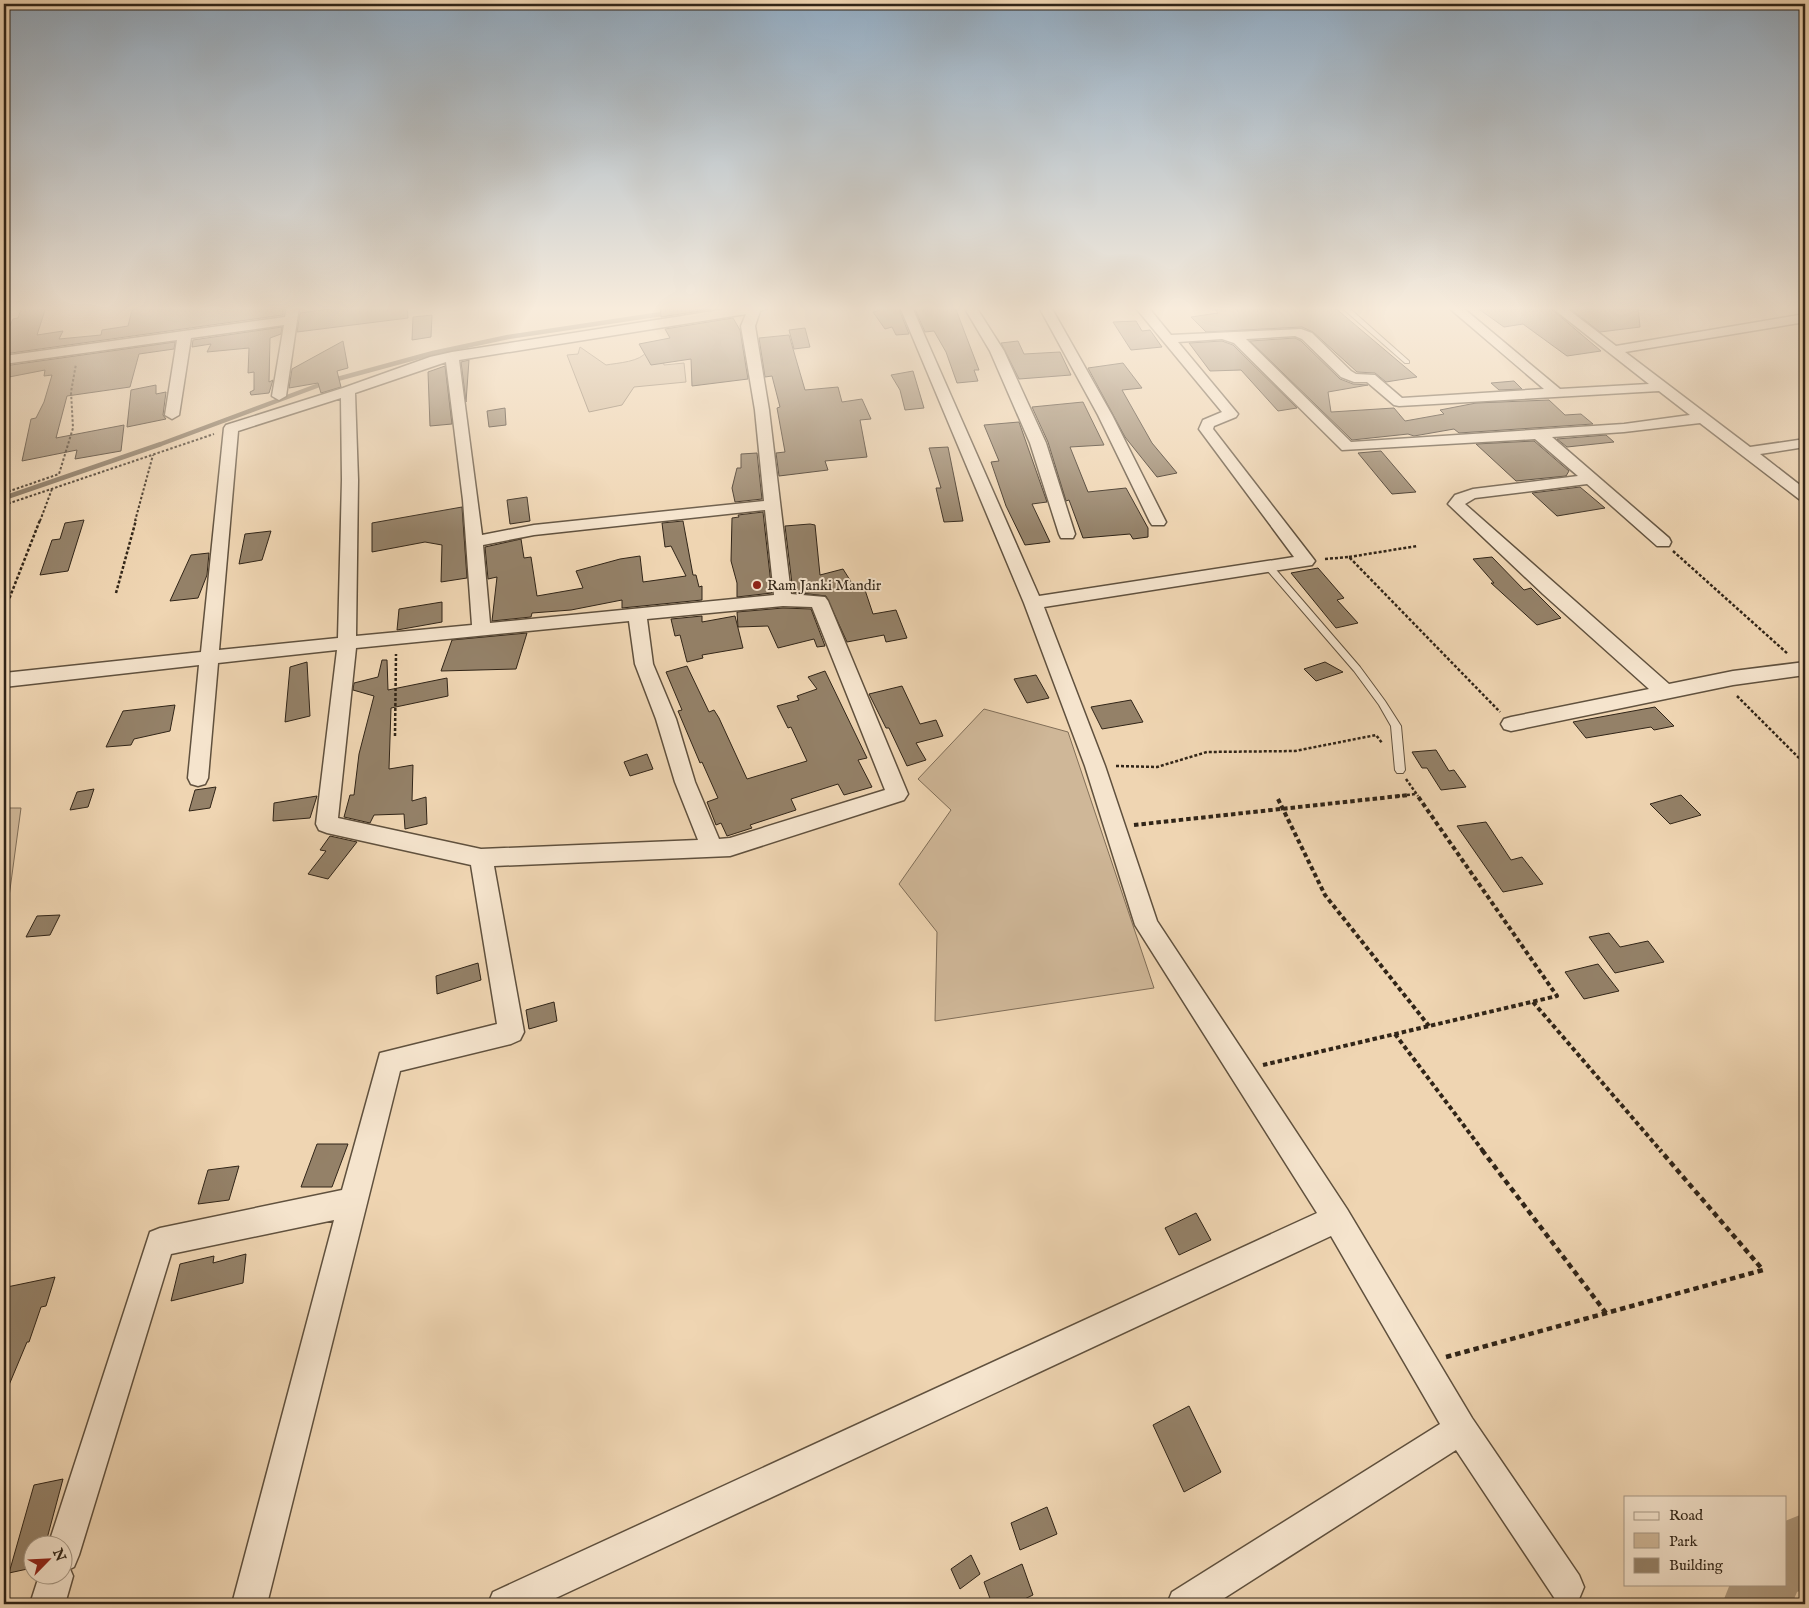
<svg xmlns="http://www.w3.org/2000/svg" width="1809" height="1608" font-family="'IM FELL English',serif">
  <rect width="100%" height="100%" fill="#efd5b2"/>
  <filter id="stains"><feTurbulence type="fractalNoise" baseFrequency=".004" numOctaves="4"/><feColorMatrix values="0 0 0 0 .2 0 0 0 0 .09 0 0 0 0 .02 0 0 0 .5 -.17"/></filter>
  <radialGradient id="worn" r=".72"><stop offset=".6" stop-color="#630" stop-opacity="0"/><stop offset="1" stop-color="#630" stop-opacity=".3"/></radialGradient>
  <g fill="#cfb798" stroke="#806e58">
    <path d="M580,347L606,365C617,363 641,362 647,351L662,354L664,365L684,363L686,382L634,387L622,405L589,412L567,355L578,354Z"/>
    <polygon points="984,709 1068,732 1154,988 935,1021 937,932 899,884 951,810 918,779"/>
    <polygon points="4,808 21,808 4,934"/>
  </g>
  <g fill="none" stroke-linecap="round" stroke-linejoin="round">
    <polyline stroke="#7c6b55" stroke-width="4.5" points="4,498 161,444 330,381 433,353 508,337 668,313"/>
    <polygon fill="#ae997e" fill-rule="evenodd" points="1805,1513 1805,1589 1797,1592 1792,1604 1722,1604 1730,1584 1785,1584 1785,1521"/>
  </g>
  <g fill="#948168" stroke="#312518">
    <polygon points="34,307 46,307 37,335 63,331 59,339 101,335 102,330 128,326 132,310 150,307 283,307 283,315 4,354 4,338 13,319 18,318 21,309"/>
    <polygon points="342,307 407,307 408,318 297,332 300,313"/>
    <polygon points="660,307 726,307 661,317"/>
    <polygon points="876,307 898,307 909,334 896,335 892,327 885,329 873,312 878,311"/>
    <polygon points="914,307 955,307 979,370 974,370 978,381 957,383 946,352 934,331 925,332"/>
    <polygon points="1213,307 1334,307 1417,377 1386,382 1375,373 1357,372 1313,332 1302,327 1206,332 1191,317 1218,313"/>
    <polygon points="1476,307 1549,307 1601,351 1567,356 1523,324 1504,327"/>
    <polygon points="1568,307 1638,307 1640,327 1600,332"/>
    <polygon points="432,315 431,337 412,340 413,317"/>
    <polygon points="733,318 740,330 748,379 692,386 691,359 651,365 639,344 670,338 665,329"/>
    <polygon points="1136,321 1142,331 1150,330 1162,347 1131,350 1113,322"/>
    <polygon points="282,327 281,334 270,338 269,382 273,380 269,393 251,395 250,392 254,390 254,372 248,373 249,348 207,352 211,344 192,347 193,340"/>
    <polygon points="805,328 810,347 794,349 789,330"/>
    <polygon points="789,335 805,390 838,387 842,402 862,399 871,419 860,420 867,457 825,461 828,470 779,476 776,453 785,452 777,408 780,407 772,376 765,377 759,338"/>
    <polygon points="1295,338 1301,341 1340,379 1353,384 1368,385 1328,392 1331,412 1394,408 1405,421 1444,414 1440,410 1476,403 1549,400 1565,415 1581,414 1593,424 1459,433 1454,429 1414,436 1408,434 1352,440 1250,341"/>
    <polygon points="343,341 348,368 337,371 341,387 321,393 318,383 289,388 292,369"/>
    <polygon points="1018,341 1024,354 1060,352 1071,375 1019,379 1001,343"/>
    <polygon points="1222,341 1233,345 1297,408 1278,411 1241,370 1210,371 1189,343"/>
    <polygon points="175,342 174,349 139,354 130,387 67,396 56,438 124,425 121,451 75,459 77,450 22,461 31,419 36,418 44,402 52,375 44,376 45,370 4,378 4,366"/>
    <polygon points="469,360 466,402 461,362"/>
    <polygon points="1123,363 1142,388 1122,390 1152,443 1177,473 1157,477 1125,437 1088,368"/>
    <polygon points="445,366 452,424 430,426 428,372"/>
    <polygon points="913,371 924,408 905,410 900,390 891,375"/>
    <polygon points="1514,381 1522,389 1499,390 1491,383"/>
    <polygon points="156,385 156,394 166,392 163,415 166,419 127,427 131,390"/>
    <polygon points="1083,402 1104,445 1070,447 1088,492 1126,488 1148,528 1148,537 1133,539 1130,534 1083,538 1072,508 1069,500 1066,501 1048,442 1032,407"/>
    <polygon points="505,408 506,425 489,427 487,411"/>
    <polygon points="1019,422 1047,502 1032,504 1050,542 1025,545 1006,506 991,462 999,461 984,425"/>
    <polygon points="1606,435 1614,442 1567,447 1557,439"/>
    <polygon points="1534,441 1569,471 1566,476 1516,481 1476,444"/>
    <polygon points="948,447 963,521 944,522 936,488 941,488 929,448"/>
    <polygon points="1381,451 1416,492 1392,494 1358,453"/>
    <polygon points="757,453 762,499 735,502 732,488 737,468 741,468 741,454"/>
    <polygon points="1580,487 1605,508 1557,516 1532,493"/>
    <polygon points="527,497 530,521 510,524 507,500"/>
    <polygon points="462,507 467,578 441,582 442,545 425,542 372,552 372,523"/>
    <polygon points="763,512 772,593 737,597 737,583 731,561 732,518 739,517 738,515"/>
    <polygon points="84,520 68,571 40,575 52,540 60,539 65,523"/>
    <polygon points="683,521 693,575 696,575 699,587 702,586 702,600 622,608 622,600 571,610 532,613 531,617 492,621 497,577 488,579 485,547 521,539 524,558 531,557 537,596 583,588 576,571 620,559 640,556 643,582 686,576 671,546 665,547 662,523"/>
    <polygon points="810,524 815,525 820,575 843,569 855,588 864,587 873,614 896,610 907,638 886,642 884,635 847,642 826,596 793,592 785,526"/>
    <polygon points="271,531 262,560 239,564 245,534"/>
    <polygon points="209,553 207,575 198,598 170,601 191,555"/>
    <polygon points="1492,557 1524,590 1531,588 1561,618 1537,625 1491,583 1494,583 1473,559"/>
    <polygon points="1318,568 1344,598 1337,600 1358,623 1336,628 1291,573"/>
    <polygon points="442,602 442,622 397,630 399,609"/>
    <polygon points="783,608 811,609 825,646 817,647 814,639 778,648 768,626 738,627 737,612"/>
    <polygon points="702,616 702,622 735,616 743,648 702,655 703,658 687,662 680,635 675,636 671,619"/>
    <polygon points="527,633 516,669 441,671 452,640"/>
    <polygon points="382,660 387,660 388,690 447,678 448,696 391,708 389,769 413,765 412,801 426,797 427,824 405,829 404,814 374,815 370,823 344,817 350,795 354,795 359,754 374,696 353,690 354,683 378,677"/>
    <polygon points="307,662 310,716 285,722 290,667"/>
    <polygon points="1325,662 1343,672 1316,681 1304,669"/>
    <polygon points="687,666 709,712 714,710 719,718 747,779 807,761 791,727 788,728 777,706 799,700 797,696 817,689 808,677 825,671 867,758 858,760 872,787 844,795 838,784 791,799 796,810 750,825 752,828 727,836 721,823 716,825 707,802 718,798 702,762 700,763 678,711 682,710 666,672"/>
    <polygon points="1036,675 1049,698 1027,703 1014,679"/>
    <polygon points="902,686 920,724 936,720 943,736 916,743 926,760 907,766 889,728 886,728 869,694"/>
    <polygon points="1131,700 1143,722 1102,729 1091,707"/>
    <polygon points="175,705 170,731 134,739 131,745 106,747 123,711"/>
    <polygon points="1655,707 1674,726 1654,730 1651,727 1586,738 1573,722"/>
    <polygon points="1436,750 1449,771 1454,770 1466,787 1441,790 1427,768 1422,768 1412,752"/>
    <polygon points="647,754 653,769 630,776 624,762"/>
    <polygon points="216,787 210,808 189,811 195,790"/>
    <polygon points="94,789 88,807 70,810 77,792"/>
    <polygon points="1681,795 1701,815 1670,824 1650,804"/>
    <polygon points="317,796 310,818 273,821 274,803"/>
    <polygon points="1486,822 1511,860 1522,857 1543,884 1503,892 1457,826"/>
    <polygon points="330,836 357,842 328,879 308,874 326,851 320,850"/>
    <polygon points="60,915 50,935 26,937 37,916"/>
    <polygon points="1609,933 1620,947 1648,941 1664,962 1615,973 1589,937"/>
    <polygon points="478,963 481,980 437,994 436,976"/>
    <polygon points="1598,964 1619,991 1584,999 1565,972"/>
    <polygon points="554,1002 557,1021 529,1029 526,1010"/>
    <polygon points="317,1144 348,1144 332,1187 301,1187"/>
    <polygon points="239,1166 229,1200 198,1204 208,1170"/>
    <polygon points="1196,1213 1211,1240 1179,1255 1165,1228"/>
    <polygon points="246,1254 243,1283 171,1301 180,1264 214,1256 213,1263"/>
    <polygon points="55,1277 46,1306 41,1307 29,1342 27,1342 4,1397 4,1297 7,1287"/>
    <polygon points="1189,1406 1221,1472 1184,1492 1153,1425"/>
    <polygon points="63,1479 45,1546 32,1546 32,1568 9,1573 34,1485"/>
    <polygon points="1047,1507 1057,1534 1020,1550 1011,1523"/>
    <polygon points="971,1555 980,1574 960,1589 951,1569"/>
    <polygon points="1022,1564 1033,1595 1014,1604 992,1604 984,1582"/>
  </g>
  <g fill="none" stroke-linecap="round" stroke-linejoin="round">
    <g stroke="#60513e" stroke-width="2">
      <g id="lane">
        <polygon points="1341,307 1348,307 1409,361 1409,363 1405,363"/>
        <polygon points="1269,564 1272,565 1360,667 1385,701 1401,726 1405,770 1403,773 1397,773 1395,770 1391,726 1379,705 1354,671 1266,569 1266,565"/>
      </g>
    </g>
    <g stroke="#60513e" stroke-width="3">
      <g id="street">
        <polygon points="287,307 299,307 286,396 279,400 272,396 284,325 191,338 179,415 172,419 165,415 177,340 4,364 4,356 285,317"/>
        <path d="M739,307H770L760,311L755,326L769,410L791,594L825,597L828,601L908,794L904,800L730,856L494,866L524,1032L520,1040L511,1044L400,1071L267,1604H232L334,1220L171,1254L79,1555L74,1567L70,1569L73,1576L65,1604H30L39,1576H62V1546H48L150,1232L160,1228L342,1190L380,1053L497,1024L471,865L327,833L319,830L316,824L337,650L218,663L208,778L205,784L198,786L191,784L188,778L199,665L4,687V673L201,652L224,428L226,425L343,388L430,357L452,352ZM746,314L741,326L755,410L764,501L534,525L482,535L459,360ZM446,362L463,500L472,625L356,636L358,480L355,393ZM341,398L342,480L338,638L219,650L238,431ZM765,510L774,595L490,623L483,545L534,535ZM783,606L812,607L885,790L730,838L719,839L695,782L676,719L653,664L647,619ZM629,621L635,664L656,719L675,782L698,840L481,849L338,818L356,648Z"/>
        <path d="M900,307H912L1039,596L1294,557L1199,429L1203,420L1222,412L1135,307H1148L1171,335L1301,329L1312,333L1351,371L1356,374L1375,375L1402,398L1544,389L1448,307H1462L1560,389L1649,384L1551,307H1565L1616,346L1805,314V322L1625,352L1750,447L1805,439V447L1760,454L1805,489V501L1799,499L1700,423L1624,432L1552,437L1669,538L1671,542L1669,546H1657L1587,484L1475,498L1465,504L1669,684L1733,671L1805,662V675L1733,685L1511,731L1504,729L1501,724L1504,719L1511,717L1649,689L1543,594L1448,504L1455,495L1473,489L1578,476L1535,439L1342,450L1234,343L1222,339L1178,342L1238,414L1236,417L1214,426L1213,429L1312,557L1315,561L1312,565L1044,607L1105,766L1157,921L1347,1209L1472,1418L1579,1575L1584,1587L1579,1599L1567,1604L1555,1599L1456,1450L1215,1604H1167L1172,1592L1440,1424L1331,1236L543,1604H488L493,1592L1317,1213L1135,925L1085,766L1024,603ZM1295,336L1302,339L1341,377L1354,382H1367L1394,405L1399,406L1659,391L1690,415L1624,424L1351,442L1246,339Z"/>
        <polygon points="964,307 976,307 1004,351 1046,443 1075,534 1073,538 1061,538 1059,534 1030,443 990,351"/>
        <polygon points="1039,307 1051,307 1112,415 1166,522 1164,525 1152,525 1150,522 1098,415"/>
      </g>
    </g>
    <g stroke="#312518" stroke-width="2" stroke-dasharray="2.5 2" stroke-linecap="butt">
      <polyline points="4,493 59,474 73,428 71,392 76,364"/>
      <polyline points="4,505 214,434"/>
      <polyline points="40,521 52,489"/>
      <polyline points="135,521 153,455"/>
    </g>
    <g stroke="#312518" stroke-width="2.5" stroke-dasharray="3 2" stroke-linecap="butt">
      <polyline points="1673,551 1788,654"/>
      <polyline points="1349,557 1417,546"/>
      <polyline points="1325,559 1349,557 1500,712"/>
      <polyline points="116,593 136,520"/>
      <polyline points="4,612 40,520"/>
      <polyline points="1737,696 1805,764"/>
      <polyline points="395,736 396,654"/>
      <polyline points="1116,766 1157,767 1207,752 1295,751 1376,735 1382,743"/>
      <polyline points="1406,779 1418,796"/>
      <polyline points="1397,796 1416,794"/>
    </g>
    <g stroke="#312518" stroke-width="4" stroke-dasharray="4.5 3" stroke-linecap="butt">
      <polyline points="1278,799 1325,895 1429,1026"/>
      <polyline points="1134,825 1409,795"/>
      <polyline points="1533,1002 1661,1151"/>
      <polyline points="1395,1034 1483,1151"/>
      <polyline points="1263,1065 1557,996 1417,795"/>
    </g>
    <g stroke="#312518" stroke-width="4.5" stroke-dasharray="5.5 4" stroke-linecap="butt">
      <polyline points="1482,1150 1606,1313"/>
      <polyline points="1446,1357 1763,1270 1660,1150"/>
    </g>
    <use href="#lane" fill="#f5e4cd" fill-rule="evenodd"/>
    <use href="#street" fill="#f5e4cd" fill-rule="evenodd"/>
  </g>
  <linearGradient id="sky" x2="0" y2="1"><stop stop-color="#91a9be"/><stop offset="0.58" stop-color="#f8ecdc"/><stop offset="1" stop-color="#f8ecdc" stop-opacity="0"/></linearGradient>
  <rect width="1809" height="532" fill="url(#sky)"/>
  <circle fill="#8f2418" stroke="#f5e4cd" stroke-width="2" cx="757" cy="585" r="5"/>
  <g text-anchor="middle" stroke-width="4" stroke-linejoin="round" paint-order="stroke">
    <g font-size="15" fill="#312518" stroke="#f5e4cd" text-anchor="start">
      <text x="767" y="590">Ram Janki Mandir</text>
    </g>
  </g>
  <rect width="1809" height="1608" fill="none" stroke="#efd5b2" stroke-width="20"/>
  <rect x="5" y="5" width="1799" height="1598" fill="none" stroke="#312518" stroke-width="2.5"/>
  <rect x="10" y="10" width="1789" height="1588" fill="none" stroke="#312518"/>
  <rect x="1624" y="1496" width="162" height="90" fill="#f5e4cd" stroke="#a79885"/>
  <rect x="1634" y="1512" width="25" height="8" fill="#f5e4cd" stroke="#a79885"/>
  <text x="1669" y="1520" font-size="15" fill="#312518">Road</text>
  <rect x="1634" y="1533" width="25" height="15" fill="#cfb798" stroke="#a79885"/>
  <text x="1669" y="1546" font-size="15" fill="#312518">Park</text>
  <rect x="1634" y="1558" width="25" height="15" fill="#948168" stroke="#a79885"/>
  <text x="1669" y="1570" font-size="15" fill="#312518">Building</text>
  <g transform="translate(48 1560) rotate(66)"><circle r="24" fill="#f5e4cd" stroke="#a79885"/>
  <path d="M0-4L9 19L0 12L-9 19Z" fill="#8f2418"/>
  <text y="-8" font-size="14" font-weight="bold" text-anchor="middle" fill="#312518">N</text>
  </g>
  <rect width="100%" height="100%" filter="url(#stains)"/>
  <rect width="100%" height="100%" fill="url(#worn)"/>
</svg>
